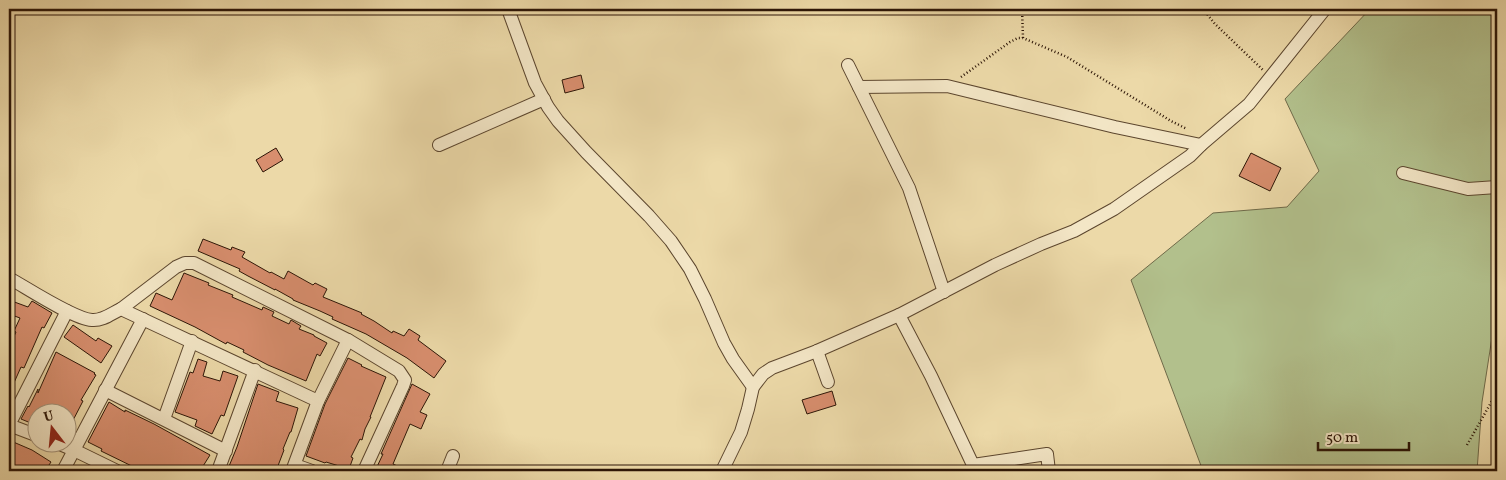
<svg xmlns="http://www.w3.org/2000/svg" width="1506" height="480" font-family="Vollkorn,serif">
  <rect width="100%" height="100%" fill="#ecd9a8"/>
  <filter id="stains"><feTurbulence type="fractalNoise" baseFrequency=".004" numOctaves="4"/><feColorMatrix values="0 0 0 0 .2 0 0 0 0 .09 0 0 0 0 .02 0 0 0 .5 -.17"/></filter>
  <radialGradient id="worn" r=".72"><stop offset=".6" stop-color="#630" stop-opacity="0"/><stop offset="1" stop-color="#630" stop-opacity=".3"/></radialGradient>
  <polygon fill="#b2c08c" stroke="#6f6a49" points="1370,9 1497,9 1497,305 1482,402 1477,471 1203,471 1131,280 1213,213 1287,207 1319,171 1285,99"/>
  <g fill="#d88e6e" stroke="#2c1506">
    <polygon points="581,75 584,88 565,93 562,80"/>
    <polygon points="276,148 283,160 263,172 256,160"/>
    <polygon points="1251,153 1281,168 1270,191 1239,176"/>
    <polygon points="203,239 231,250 232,247 245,252 242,257 270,273 271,272 284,279 288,271 313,285 315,283 327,289 323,297 362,313 361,314 374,321 392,333 393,331 404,336 409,329 420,336 418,340 446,361 434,378 407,358 366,334 332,319 333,317 320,311 293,300 293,299 275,289 275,290 248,276 239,271 240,269 198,251"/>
    <polygon points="184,273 209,283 208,285 233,295 232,297 262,310 263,307 274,312 272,316 289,324 291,320 301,326 299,329 314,335 314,336 327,343 320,356 317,354 306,381 268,365 243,352 244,350 227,342 226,344 195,327 150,306 156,293 172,300"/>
    <polygon points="9,300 28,307 32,301 52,313 44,328 42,327 24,368 21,367 9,394 9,347 16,332 14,331 20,318 9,314"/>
    <polygon points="73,325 96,341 98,338 112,346 101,363 64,337"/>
    <polygon points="56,352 95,373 94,374 96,375 81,400 83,401 68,430 68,412 38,412 38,426 21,419 28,406 29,407 38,389 38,393"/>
    <polygon points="348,358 362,365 361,366 386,377 370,417 371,417 365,429 362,440 360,439 351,457 353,458 349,469 326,462 325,463 306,456 325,404"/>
    <polygon points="198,359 207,362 203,376 220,381 223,371 238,376 224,416 221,415 212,434 195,426 197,420 175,412 190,372 193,373"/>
    <polygon points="258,384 279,392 276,401 298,408 291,432 290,432 283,449 284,450 276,471 227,471 237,447"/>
    <polygon points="412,384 430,394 420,412 427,415 421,429 410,424 393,464 408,471 375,471 383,454 381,454"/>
    <polygon points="832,391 836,405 807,414 802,400"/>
    <polygon points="109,402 125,412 125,410 154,424 210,455 200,471 142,471 101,451 102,449 88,442"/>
    <polygon points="11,441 32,450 51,462 45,471 9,471 9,446"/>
  </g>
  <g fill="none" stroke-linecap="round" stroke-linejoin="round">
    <g stroke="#5c462e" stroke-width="14">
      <g id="minor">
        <polyline points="508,9 535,83 548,107 558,121 586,152 649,216 671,241 690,269 705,299 724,343 733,359 753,387"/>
        <polyline points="848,65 909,188 944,292"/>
        <polyline points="859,87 947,86 1115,127 1201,145"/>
        <polyline points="439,145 544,99"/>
        <polyline points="1403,173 1468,189 1497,187"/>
        <path d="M9,278C27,288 74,319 92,320C103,321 112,313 121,309L318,401"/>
        <polyline points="121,309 176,267 185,263 194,263 348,340 399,371 405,380 403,386 364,471"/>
        <polyline points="899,315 931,376 973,465 974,471"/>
        <polyline points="817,351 828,382"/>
        <polyline points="105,390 226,451"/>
        <polyline points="164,419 192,341"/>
        <polyline points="38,436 9,425 67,311"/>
        <polyline points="55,442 74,450 117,471"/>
        <polyline points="295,465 312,471"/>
        <polyline points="973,465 1047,454 1049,471"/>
        <polyline points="63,471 143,319"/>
        <polyline points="218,471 255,370"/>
        <polyline points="292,471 318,401 348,340"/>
        <polyline points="447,471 453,456"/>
        <polyline points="722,471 741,432 748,409 753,387 763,374 772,368 817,351 899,315 995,265 1041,244 1074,231 1114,209 1190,156 1201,145 1249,104 1325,9"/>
      </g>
    </g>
    <g stroke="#2c1506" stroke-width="2.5" stroke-dasharray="1 2.5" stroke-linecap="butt">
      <polyline points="1022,9 1023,38"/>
      <polyline points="1203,9 1215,24 1263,70"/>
      <polyline points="961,77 1010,42 1018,38 1023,38 1067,57 1171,121 1187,129"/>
      <polyline points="1467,445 1497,392"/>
    </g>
    <use href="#minor" stroke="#f3e6c6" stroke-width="12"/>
  </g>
  <rect width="1506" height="480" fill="none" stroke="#ecd9a8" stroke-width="30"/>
  <rect x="10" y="10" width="1486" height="460" fill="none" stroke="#2c1506" stroke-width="2.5"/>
  <rect x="15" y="15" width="1476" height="450" fill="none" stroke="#2c1506"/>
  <g transform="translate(52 428) rotate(344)"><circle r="24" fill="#f3e6c6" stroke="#a39279"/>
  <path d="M0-4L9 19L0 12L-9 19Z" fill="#8f2418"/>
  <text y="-8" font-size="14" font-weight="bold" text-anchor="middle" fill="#2c1506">U</text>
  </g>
  <path d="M1318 442v8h91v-8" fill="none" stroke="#2c1506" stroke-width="2.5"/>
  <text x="1326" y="442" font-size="15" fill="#2c1506" stroke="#f3e6c6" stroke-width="4" paint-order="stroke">50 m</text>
  <rect width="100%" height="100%" filter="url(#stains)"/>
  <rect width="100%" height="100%" fill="url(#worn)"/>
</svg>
